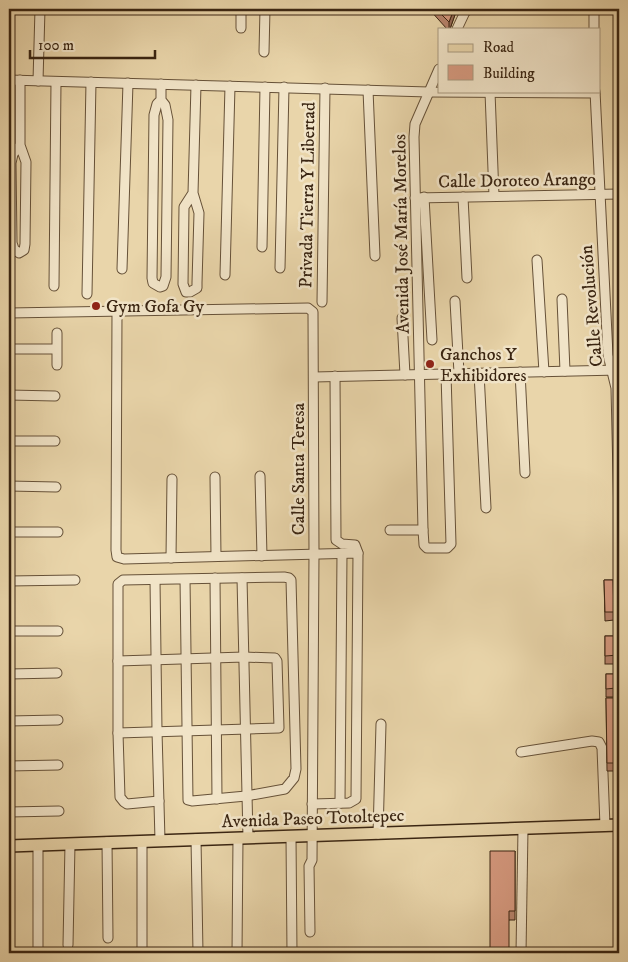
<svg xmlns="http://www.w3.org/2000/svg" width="628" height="962" font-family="'IM FELL DW Pica',serif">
  <rect width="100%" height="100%" fill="#e9d5aa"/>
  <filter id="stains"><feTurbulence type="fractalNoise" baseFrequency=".004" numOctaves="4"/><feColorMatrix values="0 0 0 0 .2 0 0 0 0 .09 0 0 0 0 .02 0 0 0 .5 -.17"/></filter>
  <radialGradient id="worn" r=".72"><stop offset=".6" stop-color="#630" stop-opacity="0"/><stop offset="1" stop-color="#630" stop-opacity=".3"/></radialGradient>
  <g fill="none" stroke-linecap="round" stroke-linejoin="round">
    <g stroke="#665138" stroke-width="11">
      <g id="minor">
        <polyline points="594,9 594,29"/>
        <polyline points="241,28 241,9"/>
        <polyline points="457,29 465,12 469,9"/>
        <polyline points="264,52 265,9"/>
        <polyline points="439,69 415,124 414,137 423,530 424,545 427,548 447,548 451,544 446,374"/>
        <polyline points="9,80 429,92 595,93"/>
        <polyline points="38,81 40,9"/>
        <polyline points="161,84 161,100 157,104 154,115 152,278 153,283 160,287 163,286 166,277 168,120 165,105 161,100"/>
        <polyline points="368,90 375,256"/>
        <polyline points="595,91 608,355 616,388 619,519"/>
        <polyline points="490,92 494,196"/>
        <polyline points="20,145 26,162 25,244 24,250 19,253 14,249 12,243 11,163 13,154 20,145 20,80"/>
        <polyline points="193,193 184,207 183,284 186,292 190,292 197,288 197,283 199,213 193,193 196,85"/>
        <polyline points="424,197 432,340"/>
        <polyline points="463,197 467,278"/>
        <polyline points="415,198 619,194"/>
        <polyline points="262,247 265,87"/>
        <polyline points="537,260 544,372"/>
        <polyline points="280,268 284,87"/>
        <polyline points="122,269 128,83"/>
        <polyline points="225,275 230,86"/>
        <polyline points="54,286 56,82"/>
        <polyline points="87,294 91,82"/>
        <polyline points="562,299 565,371"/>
        <polyline points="455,301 459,373"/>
        <polyline points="322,302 325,88"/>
        <polyline points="117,312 116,550 117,557 124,559 358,553 356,799 349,803 312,804"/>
        <polyline points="9,313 308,308 313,312 314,554 312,860 309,866 310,932"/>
        <polyline points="402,318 405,375"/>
        <polyline points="57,333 57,365"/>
        <polyline points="9,349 56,349"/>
        <polyline points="520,372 525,473"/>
        <polyline points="479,373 486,508"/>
        <polyline points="335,376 336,540 342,544 355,545 358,553"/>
        <polyline points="314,377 619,370"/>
        <polyline points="9,395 55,396"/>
        <polyline points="9,441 55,441"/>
        <polyline points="260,476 262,556"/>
        <polyline points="215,477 216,556"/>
        <polyline points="9,486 56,487"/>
        <polyline points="390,530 423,530"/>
        <polyline points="9,532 58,532"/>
        <polyline points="171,558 172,479"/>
        <polyline points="215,578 217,799"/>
        <polyline points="242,578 248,838"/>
        <polyline points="155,580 157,731 160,840"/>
        <polyline points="9,581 75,580"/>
        <polyline points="9,631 58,631"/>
        <polyline points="9,674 57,673"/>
        <polyline points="9,721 58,720"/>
        <polyline points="118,733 279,728 277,661 275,658 244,657 118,661"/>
        <polyline points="521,752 592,741 599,742 602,748 605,826"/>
        <polyline points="9,766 58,765"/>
        <polyline points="159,801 127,804 124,802 120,797 118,733 118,584 123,580 284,577 289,578 291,580 296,769 294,778 285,789 246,796 192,801 188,800 185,579"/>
        <polyline points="340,803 342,553"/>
        <polyline points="9,812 59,811"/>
        <polyline points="378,834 381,724"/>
        <polyline points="291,837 292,953"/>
        <polyline points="196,839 198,953"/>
        <polyline points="142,841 142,953"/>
        <polyline points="107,842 108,938"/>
        <polyline points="68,945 70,844"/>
        <polyline points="38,953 38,845"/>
        <polyline points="237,953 238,838"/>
        <polyline points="521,953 523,829"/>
      </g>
    </g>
    <g stroke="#3a2512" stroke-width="14">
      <polyline id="major" points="9,846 619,825"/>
    </g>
    <use href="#minor" stroke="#f1e4c8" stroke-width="9"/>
    <use href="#major" stroke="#e9d5aa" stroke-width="11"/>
  </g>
  <g fill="#b8846d" stroke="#3a2512">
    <polygon points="429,9 457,9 450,29 447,29"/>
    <polygon points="604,580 613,580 614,620 605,621"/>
    <rect x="605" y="636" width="14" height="28"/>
    <rect x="606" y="674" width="10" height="23"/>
    <polygon points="606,698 619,698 619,771 607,771"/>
    <polygon points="515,851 515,920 509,920 490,953"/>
  </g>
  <polygon fill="#966b59" stroke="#3a2512" points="454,9 457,9 450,29 449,29 449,22"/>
  <g fill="#d6997f" stroke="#3a2512">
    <polygon points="436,9 454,9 449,22"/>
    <rect x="618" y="542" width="1" height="40"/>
    <polygon points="604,580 613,580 614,612 605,612"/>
    <polygon points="605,636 619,636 619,655 605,656"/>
    <polygon points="606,674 616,674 616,688 606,689"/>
    <polygon points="606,698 619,698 619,763 607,763"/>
    <polygon points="490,851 515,851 515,911 509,911 509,953 515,953 490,953"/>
  </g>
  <g fill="#8f2418" stroke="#f1e4c8" stroke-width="2">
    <circle cx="96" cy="306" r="5"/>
    <circle cx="430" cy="364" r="5"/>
  </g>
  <g text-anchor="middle" stroke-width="5" stroke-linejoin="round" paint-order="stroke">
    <g font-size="18" fill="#3a2512" stroke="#f1e4c8">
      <text transform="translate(517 180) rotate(-1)" y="6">Calle Doroteo Arango</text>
      <text transform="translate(307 195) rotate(-89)" y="6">Privada Tierra Y Libertad</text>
      <text transform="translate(401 234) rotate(-91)" y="6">Avenida José María Morelos</text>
      <text transform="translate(591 306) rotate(-95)" y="6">Calle Revolución</text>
      <text transform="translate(298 469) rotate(-90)" y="6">Calle Santa Teresa</text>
      <text transform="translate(313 818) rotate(-2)" y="6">Avenida Paseo Totoltepec</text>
    </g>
    <g font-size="18" fill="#3a2512" stroke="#f1e4c8" text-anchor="start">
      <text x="106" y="312">Gym Gofa Gy</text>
      <text x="440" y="360">Ganchos Y<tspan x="440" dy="21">Exhibidores</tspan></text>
    </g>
  </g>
  <rect width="628" height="962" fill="none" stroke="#e9d5aa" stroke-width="30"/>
  <rect x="10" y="10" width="608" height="942" fill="none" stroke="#3a2512" stroke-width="2.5"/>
  <rect x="15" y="15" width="598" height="932" fill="none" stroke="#3a2512"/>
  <rect x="438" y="28" width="162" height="65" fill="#f1e4c8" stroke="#a8987f"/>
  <rect x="448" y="44" width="25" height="8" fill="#e9d5aa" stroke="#a8987f"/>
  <text x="483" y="52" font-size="15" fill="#3a2512">Road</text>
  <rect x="448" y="65" width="25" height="15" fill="#d6997f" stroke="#a8987f"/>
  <text x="483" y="78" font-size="15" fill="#3a2512">Building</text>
  <path d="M30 50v8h125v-8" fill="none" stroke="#3a2512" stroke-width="2.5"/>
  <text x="38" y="50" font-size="15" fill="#3a2512" stroke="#f1e4c8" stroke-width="4" paint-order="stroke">100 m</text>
  <rect width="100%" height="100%" filter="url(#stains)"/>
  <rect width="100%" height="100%" fill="url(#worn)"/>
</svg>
